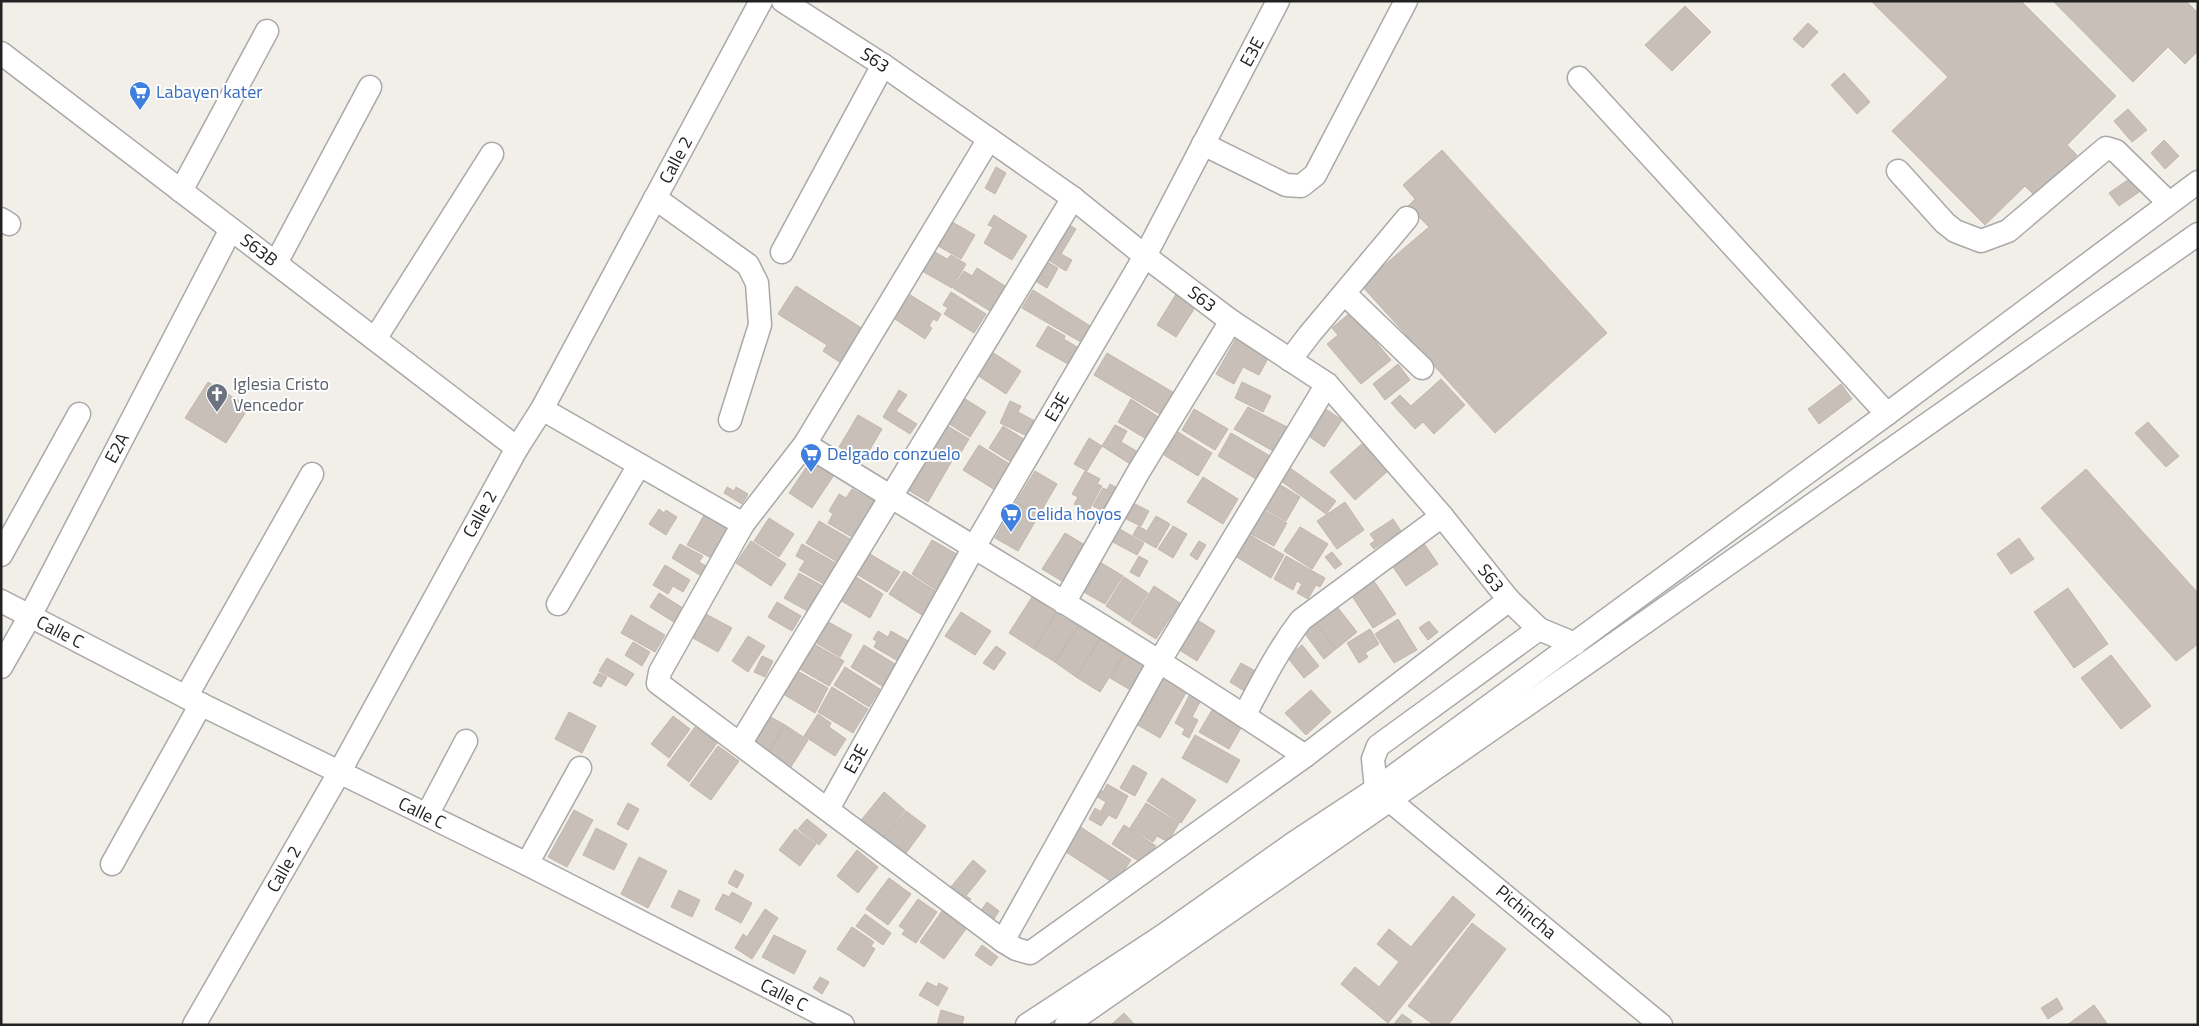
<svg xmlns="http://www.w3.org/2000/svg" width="2199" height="1026" font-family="'Titillium Web',sans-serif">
  <rect width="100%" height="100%" fill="#f2efe9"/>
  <g fill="#c7bfb8" stroke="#c4b6ab">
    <polygon points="1871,1 2021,1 2116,96 2067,145 2077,155 2035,196 2025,186 1985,225 1892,131 1948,77"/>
    <polygon points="2053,1 2186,1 2198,13 2198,51 2185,64 2168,47 2133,82"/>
    <polygon points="1685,6 1711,32 1672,71 1645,45"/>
    <polygon points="1808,23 1818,32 1803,48 1793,39"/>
    <polygon points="1844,73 1870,102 1857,114 1831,85"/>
    <polygon points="2128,109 2147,130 2132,142 2114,121"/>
    <polygon points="2164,140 2179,156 2165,169 2151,153"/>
    <polygon points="1442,150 1607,333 1495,433 1361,285 1429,227 1408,206 1415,199 1403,185"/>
    <polygon points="996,167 1006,173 995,194 985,188"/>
    <polygon points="2132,177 2142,190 2119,206 2109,193"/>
    <polygon points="994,215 1027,236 1012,260 984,243 993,227 988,225"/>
    <polygon points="945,218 975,235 961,259 931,242"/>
    <polygon points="1062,221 1076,229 1061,254 1072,260 1066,271 1042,256"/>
    <polygon points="926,247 947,259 951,255 966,264 952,288 915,267"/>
    <polygon points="1040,258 1058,268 1047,288 1029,277"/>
    <polygon points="977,268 1005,286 990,311 953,288 964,271 972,276"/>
    <polygon points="796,286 863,329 841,363 823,351 827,345 778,314"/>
    <polygon points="1033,290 1095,329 1086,345 1022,308"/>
    <polygon points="951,292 986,314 974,333 944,314 948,308 943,305"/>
    <polygon points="907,293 941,314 937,321 933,319 929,326 932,328 925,339 892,317"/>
    <polygon points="1176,294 1196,306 1176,337 1157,325"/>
    <polygon points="1351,312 1391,360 1361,384 1327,344 1338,335 1332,328"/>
    <polygon points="1048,326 1065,336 1064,339 1085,352 1075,368 1036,346"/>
    <polygon points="1238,335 1271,353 1259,375 1243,367 1234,384 1216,374"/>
    <polygon points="986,348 1021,371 1006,394 971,371"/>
    <polygon points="1107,353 1181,397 1168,419 1094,375"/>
    <polygon points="1398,364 1410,380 1385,400 1373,384"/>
    <polygon points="1441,379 1465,405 1434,434 1423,422 1415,429 1391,403 1400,395 1411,406"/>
    <polygon points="208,382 249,407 226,443 185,418"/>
    <polygon points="1242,382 1271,396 1263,412 1235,398"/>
    <polygon points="1841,384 1852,399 1819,424 1808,409"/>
    <polygon points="899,390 907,395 896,411 917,424 910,434 883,417"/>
    <polygon points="959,395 986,412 970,437 943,420"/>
    <polygon points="1131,399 1166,422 1153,443 1118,422"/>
    <polygon points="1010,401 1021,406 1018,412 1035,421 1027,436 1000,423"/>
    <polygon points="1321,406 1342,420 1324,447 1303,432"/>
    <polygon points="1248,407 1287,427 1273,451 1234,429"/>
    <polygon points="1194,409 1228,429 1215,450 1182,430"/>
    <polygon points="858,415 882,429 863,461 839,447"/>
    <polygon points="941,422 969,439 957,459 929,443"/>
    <polygon points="2148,422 2179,456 2166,467 2135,433"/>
    <polygon points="1115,425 1127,431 1121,442 1145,456 1138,469 1102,446"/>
    <polygon points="1003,426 1030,443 1016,465 989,448"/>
    <polygon points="1178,432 1212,453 1198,476 1164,455"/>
    <polygon points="1231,433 1270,456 1256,479 1218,456"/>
    <polygon points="1089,438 1102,446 1087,471 1074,464"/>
    <polygon points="1364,442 1389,470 1355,500 1330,472"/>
    <polygon points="979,445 1016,468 1000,493 963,470"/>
    <polygon points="930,446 953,459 928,502 905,488"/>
    <polygon points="811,460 834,475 812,508 789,493"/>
    <polygon points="1286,465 1336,501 1326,514 1277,478"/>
    <polygon points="2086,469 2198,593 2198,644 2176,661 2041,508"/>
    <polygon points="1035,471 1057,484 1039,515 1016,502"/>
    <polygon points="1085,471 1100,479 1097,484 1102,486 1088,512 1074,504 1078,497 1072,494"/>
    <polygon points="1203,477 1238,499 1223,524 1187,502"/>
    <polygon points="1271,479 1300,497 1286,521 1256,504"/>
    <polygon points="1110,484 1121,490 1108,514 1093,506 1103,488 1107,490"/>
    <polygon points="727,487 734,491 736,487 748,494 742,504 724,493"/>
    <polygon points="852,489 877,503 855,539 828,523 833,514 829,511 839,494 846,498"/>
    <polygon points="1016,502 1039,515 1018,551 995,538"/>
    <polygon points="1345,502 1364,530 1337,549 1317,521"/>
    <polygon points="1135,504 1149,511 1141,526 1126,519"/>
    <polygon points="1258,507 1287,523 1274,546 1245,531"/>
    <polygon points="659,509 664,513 666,510 677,517 666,535 649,524"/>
    <polygon points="707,510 733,524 713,559 687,545"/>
    <polygon points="1156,516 1170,524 1156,548 1133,535 1138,526 1147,531"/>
    <polygon points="769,518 794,534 779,557 754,541"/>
    <polygon points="1393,519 1401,531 1374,549 1370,544 1375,541 1370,534"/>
    <polygon points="819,521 852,540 839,563 806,543"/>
    <polygon points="1173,526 1187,534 1173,558 1158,549"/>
    <polygon points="1300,527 1328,544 1312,569 1284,551"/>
    <polygon points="1118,528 1144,543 1137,555 1111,541"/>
    <polygon points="1065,533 1088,547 1065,583 1042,569"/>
    <polygon points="1248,534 1284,555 1271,578 1235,556"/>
    <polygon points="2019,538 2034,559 2011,574 1997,554"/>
    <polygon points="932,540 960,556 938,591 912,574"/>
    <polygon points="751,541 786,564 771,586 736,563"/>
    <polygon points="1199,541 1206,545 1197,560 1190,555"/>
    <polygon points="1423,542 1438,564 1406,586 1391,564"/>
    <polygon points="680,544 703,556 699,562 708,567 703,577 672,558"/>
    <polygon points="802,544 841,566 829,587 799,570 805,561 796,556"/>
    <polygon points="865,551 900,572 887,592 853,572"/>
    <polygon points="1332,552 1342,564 1335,569 1325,557"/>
    <polygon points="1139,556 1148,561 1139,577 1130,572"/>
    <polygon points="1286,556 1325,578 1320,587 1316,585 1308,599 1297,593 1302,584 1297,581 1293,590 1274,579"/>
    <polygon points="1098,561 1123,576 1105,604 1080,590"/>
    <polygon points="665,565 690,580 683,592 673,586 668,594 653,585"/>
    <polygon points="904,571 937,592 922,615 889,594"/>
    <polygon points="799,573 828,589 813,614 784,598"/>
    <polygon points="850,573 883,594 870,618 835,597"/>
    <polygon points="1370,575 1396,614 1373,628 1348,590"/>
    <polygon points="1124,577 1148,593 1130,622 1106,606"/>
    <polygon points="1154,586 1180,603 1156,639 1131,623"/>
    <polygon points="2068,588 2108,644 2074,668 2034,612"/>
    <polygon points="659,593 686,610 677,624 650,607"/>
    <polygon points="1032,597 1056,613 1034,649 1009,633"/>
    <polygon points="777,602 801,616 792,631 768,617"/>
    <polygon points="1335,604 1357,632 1336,649 1314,621"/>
    <polygon points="961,612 991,631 975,655 945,636"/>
    <polygon points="704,613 732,628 718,652 693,638 697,629 695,628"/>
    <polygon points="1056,613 1078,626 1055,662 1034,649"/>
    <polygon points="631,615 665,635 655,652 621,633"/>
    <polygon points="1191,616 1215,631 1197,661 1173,646"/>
    <polygon points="819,617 852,635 840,657 808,638"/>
    <polygon points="1398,619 1417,650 1394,663 1375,634"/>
    <polygon points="1314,621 1336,649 1324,659 1302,630"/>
    <polygon points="1429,621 1438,632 1428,640 1419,628"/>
    <polygon points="1078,626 1100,639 1076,677 1055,662"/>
    <polygon points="1370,629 1379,644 1365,653 1368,657 1359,663 1347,643"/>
    <polygon points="878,631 888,637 891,631 910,642 898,661 874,647 877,641 873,639"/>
    <polygon points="748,636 765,646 748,672 732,661"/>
    <polygon points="1100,639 1124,654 1100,692 1076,677"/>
    <polygon points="807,640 844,661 829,686 793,665"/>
    <polygon points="633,642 650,652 642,666 625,655"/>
    <polygon points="864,645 900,667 887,689 851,667"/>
    <polygon points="1302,645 1319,666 1304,678 1287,657"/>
    <polygon points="996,646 1006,653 994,670 983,663"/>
    <polygon points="1124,654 1148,668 1134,692 1110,678"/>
    <polygon points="2111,655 2151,706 2121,729 2081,678"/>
    <polygon points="762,656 773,661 765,677 754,672"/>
    <polygon points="607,658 634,674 626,686 599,671"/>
    <polygon points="1241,663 1257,672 1246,692 1230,682"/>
    <polygon points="845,667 880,689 869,707 834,685"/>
    <polygon points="792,668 828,688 815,713 778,691"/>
    <polygon points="599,673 607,677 601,687 593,683"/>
    <polygon points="1164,677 1187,691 1160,738 1136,724"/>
    <polygon points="832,687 868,709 853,733 818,712"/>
    <polygon points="1311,690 1331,712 1306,735 1285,713"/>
    <polygon points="1190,694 1201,700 1192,717 1198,720 1189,738 1182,734 1185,729 1175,723"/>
    <polygon points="1212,710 1241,728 1229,749 1199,732"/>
    <polygon points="569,712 596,726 582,753 555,739"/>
    <polygon points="762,712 785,725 766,756 744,742"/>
    <polygon points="818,714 831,723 829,727 846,739 835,756 804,736"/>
    <polygon points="673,716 690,729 669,758 651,744"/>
    <polygon points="785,725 808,740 789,770 766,756"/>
    <polygon points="695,727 717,743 689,782 667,765"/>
    <polygon points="1195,735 1240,760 1227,783 1182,758"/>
    <polygon points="718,746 739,761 711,800 690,785"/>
    <polygon points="1133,765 1147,773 1135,796 1120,788"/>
    <polygon points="1162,778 1196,800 1181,823 1147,801"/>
    <polygon points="1107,784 1128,796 1116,819 1101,811 1106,802 1096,796 1100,790 1103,792"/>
    <polygon points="884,792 905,810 880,841 858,824"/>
    <polygon points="628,803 639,809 628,830 617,824"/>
    <polygon points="1146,803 1179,823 1168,842 1157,836 1153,842 1130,828"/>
    <polygon points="1095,808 1108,816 1101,826 1089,819"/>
    <polygon points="574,810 593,820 567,867 548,857"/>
    <polygon points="906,811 926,826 901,860 880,842"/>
    <polygon points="807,819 827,835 819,845 798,829"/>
    <polygon points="1076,824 1131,860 1115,884 1060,848"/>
    <polygon points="1124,825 1156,846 1143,864 1112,844"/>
    <polygon points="596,828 627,844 614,870 583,855"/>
    <polygon points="795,829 816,844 800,866 779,850"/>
    <polygon points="857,850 878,867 858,893 837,876"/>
    <polygon points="639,857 667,871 648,908 621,894"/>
    <polygon points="973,860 986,871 966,896 971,899 964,907 946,893"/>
    <polygon points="735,870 744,875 737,888 728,883"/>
    <polygon points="889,878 911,894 888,925 866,909"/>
    <polygon points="679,890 700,900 692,917 671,907"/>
    <polygon points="732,892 752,903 741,923 715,909 723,894 729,897"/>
    <polygon points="1453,896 1475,915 1388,1023 1341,984 1355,967 1379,987 1399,962 1377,944 1389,929 1411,947"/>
    <polygon points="918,899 937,912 916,943 902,934 905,930 899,926"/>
    <polygon points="987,902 999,911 990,925 977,916"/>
    <polygon points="765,909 778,918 752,959 735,948 743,934 747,937"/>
    <polygon points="942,911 966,929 944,959 920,942"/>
    <polygon points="865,914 891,933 883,945 856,926"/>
    <polygon points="1472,923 1506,949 1448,1025 1434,1025 1408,1006"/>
    <polygon points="852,927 874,942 871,946 875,949 864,967 837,949"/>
    <polygon points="774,935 806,951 794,974 762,957"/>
    <polygon points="982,945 998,957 991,966 975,955"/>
    <polygon points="820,977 829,982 822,994 813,988"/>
    <polygon points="927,982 937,987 939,983 948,988 938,1006 919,995"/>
    <polygon points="2057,998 2063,1009 2048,1019 2041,1008"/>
    <polygon points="2094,1005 2108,1025 2067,1025"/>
    <polygon points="941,1010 964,1017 962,1025 937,1025"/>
    <polygon points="1124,1013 1135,1025 1111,1025"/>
    <polygon points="1402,1014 1412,1021 1409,1025 1393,1025"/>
  </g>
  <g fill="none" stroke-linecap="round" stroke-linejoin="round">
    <g stroke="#a9a9a9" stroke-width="25">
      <g id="minor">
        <polyline points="783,1 883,65 989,139 1073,198 1145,256 1231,321 1327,384 1442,516 1509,600 1539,629 1575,644"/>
        <polyline points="1,53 517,448"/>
        <polyline points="1579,78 1887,414"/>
        <polyline points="989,139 805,444 743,524 660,672 658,683 1003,941 1016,949 1030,953 1305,756 1509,600"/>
        <polyline points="1203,144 1286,185 1301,186 1315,175 1406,1"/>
        <polyline points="1898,171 1945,223 1955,231 1981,241 2008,231 2106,148 2116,151 2169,203"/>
        <polyline points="181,191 267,31"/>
        <polyline points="655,198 748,265 757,283 760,325 730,420"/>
        <polyline points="1,219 9,224"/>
        <polyline points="782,252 883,65"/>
        <polyline points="276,263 370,87"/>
        <polyline points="1345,294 1422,368"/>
        <polyline points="375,339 492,154"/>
        <polyline points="1290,360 1309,335 1407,218"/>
        <polyline points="542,409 743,524"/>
        <path d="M805,444C972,547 1142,647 1305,756"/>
        <polyline points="1,555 79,414"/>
        <polyline points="1,601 186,697 527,864 843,1025"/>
        <polyline points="1064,603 1139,471 1231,321"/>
        <polyline points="558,604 639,465"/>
        <polyline points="1539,629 1378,746 1373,759 1376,789 1661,1025"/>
        <polyline points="1,667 30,616 231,229"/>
        <polyline points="186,697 312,474"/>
        <path d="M1244,716C1262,682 1278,650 1301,620L1442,516"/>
        <polyline points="740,744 1073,198"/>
        <polyline points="828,809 973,549 1145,256 1278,1"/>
        <polyline points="427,815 466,741"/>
        <polyline points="112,864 201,704"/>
        <polyline points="527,864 580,768"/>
        <polyline points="1003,941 1159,662 1327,384"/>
        <polyline points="194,1025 339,773 517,448 542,409 761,1"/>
        <polyline points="1027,1025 1164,935 1294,843 1376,789 1887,414 2198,182"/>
        <polyline points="1066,1025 1587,663 2198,234"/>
      </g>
    </g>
    <use href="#minor" stroke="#fff" stroke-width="22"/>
  </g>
  <defs>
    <g id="supermarket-pin" transform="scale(1.125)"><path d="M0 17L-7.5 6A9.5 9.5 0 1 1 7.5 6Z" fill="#3f7fe0" stroke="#fff"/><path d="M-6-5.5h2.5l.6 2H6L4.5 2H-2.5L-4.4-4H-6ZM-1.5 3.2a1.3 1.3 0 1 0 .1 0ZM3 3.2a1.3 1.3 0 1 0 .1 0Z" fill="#fff"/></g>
    <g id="church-pin" transform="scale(1.125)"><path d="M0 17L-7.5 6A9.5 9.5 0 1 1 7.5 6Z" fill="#6b7280" stroke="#fff"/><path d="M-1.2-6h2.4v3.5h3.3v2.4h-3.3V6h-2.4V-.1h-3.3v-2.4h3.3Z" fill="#fff"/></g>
  </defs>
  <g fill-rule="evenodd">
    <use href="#supermarket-pin" x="140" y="92"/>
    <use href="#church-pin" x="217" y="394"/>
    <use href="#supermarket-pin" x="811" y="454"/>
    <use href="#supermarket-pin" x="1011" y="514"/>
  </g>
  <g text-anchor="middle" stroke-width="4" stroke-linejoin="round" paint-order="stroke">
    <g font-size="18" fill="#222" stroke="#fff">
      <text transform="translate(1252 52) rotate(-62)" y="6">E3E</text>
      <text transform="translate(875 60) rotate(33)" y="6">S63</text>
      <text transform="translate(676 160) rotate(-62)" y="6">Calle 2</text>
      <text transform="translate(259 250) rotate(37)" y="6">S63B</text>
      <text transform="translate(1202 299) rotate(37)" y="6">S63</text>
      <text transform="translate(1057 407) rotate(-60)" y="6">E3E</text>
      <text transform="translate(117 448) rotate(-62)" y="6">E2A</text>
      <text transform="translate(480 514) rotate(-61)" y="6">Calle 2</text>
      <text transform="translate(1491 578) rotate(52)" y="6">S63</text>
      <text transform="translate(60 632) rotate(27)" y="6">Calle C</text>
      <text transform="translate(856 759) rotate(-61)" y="6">E3E</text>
      <text transform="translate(422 813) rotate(26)" y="6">Calle C</text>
      <text transform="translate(284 869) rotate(-60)" y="6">Calle 2</text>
      <text transform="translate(1526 912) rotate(40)" y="6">Pichincha</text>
      <text transform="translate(784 995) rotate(27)" y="6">Calle C</text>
    </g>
    <g font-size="18" fill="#366cbe" stroke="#fff" text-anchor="start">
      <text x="156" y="98">Labayen kater</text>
      <text x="827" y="460">Delgado conzuelo</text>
      <text x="1027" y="520">Celida hoyos</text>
    </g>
    <g font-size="18" fill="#5b616d" stroke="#fff" text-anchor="start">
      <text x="233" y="390">Iglesia Cristo<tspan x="233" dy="21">Vencedor</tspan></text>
    </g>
  </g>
  <rect width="2199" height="1026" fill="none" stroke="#222222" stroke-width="5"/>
</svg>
